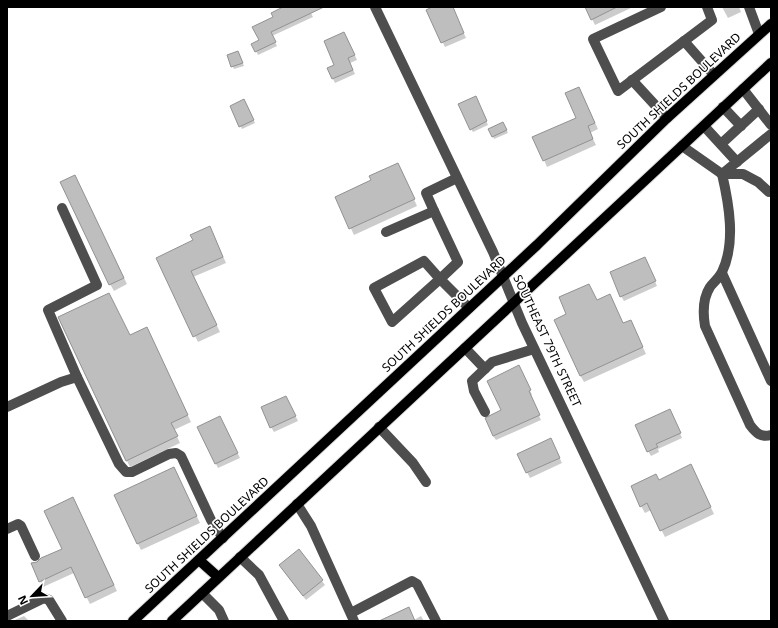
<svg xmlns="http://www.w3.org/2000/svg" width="778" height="628" font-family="'Noto Sans',sans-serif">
  <rect width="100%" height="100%" fill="#fff"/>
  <g fill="#0003">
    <polygon points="282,7 308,7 313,17 272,36 277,46 258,55 256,51 260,41"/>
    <polygon points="434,7 452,7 466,38 445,47 427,10"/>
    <polygon points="586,7 633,7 595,25"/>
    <polygon points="722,7 739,7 741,12 728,18"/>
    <polygon points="347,38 357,60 350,63 355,74 335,83 333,79 336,66"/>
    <polygon points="228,55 239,55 244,66 234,69"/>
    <polygon points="579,88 598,129 590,133 596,145 547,167 544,160 577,118"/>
    <polygon points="477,100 488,125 473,132 471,129"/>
    <polygon points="245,103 255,123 242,129 231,106"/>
    <polygon points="503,123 508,133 494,139 490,130"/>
    <polygon points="401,170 417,206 354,235 336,197"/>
    <polygon points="78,183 127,284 114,291 110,284"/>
    <polygon points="213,233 226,263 193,277 220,332 198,342 157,259"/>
    <polygon points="647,263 657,286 624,301 621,296"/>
    <polygon points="597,301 623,324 634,328 646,354 584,382 580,375 568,315"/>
    <polygon points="150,335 191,422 174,430 180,443 130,467 127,461 130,336"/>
    <polygon points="521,371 532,395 530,396 541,420 496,440 493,436 502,410"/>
    <polygon points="286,397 298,421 274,432 271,427"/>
    <polygon points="672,415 682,438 658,449 659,452 651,456 648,451"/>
    <polygon points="222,422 240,458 218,468 198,428"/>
    <polygon points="553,444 562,463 530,478 518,455"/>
    <polygon points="694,472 714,514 665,537 651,510 645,513 641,506 659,481"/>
    <polygon points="177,475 200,523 141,550 115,496"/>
    <polygon points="76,504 117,591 90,604 74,573 43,587 40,581 38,563 63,549"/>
    <polygon points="299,550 325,585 306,600 283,570"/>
    <polygon points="24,616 29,621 14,621 15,620"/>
    <polygon points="421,616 424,621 387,621 414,620"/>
  </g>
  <g fill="#bebebe" stroke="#929292">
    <polygon points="283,7 324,7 271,32 276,42 255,52 251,44 259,40 252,27 273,17 271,13"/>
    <polygon points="432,7 453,7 464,33 441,43 426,10"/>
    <polygon points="585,7 617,7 591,20"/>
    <polygon points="344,32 355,55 348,58 353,70 332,79 327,68 334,65 324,41"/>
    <polygon points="238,51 243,63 231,67 227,55"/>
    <polygon points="579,87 595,123 588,126 593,139 543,161 532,137 576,118 565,93"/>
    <polygon points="476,96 487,121 470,130 458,104"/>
    <polygon points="244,99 254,120 239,127 230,106"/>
    <polygon points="503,122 507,130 492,137 488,129"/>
    <polygon points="398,163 415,199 349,229 335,197 371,180 369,176"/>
    <polygon points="75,175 124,278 109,285 60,182"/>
    <polygon points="210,226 223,257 191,271 217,325 193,337 156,258 193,240 190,235"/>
    <polygon points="645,257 656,281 620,297 610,272"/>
    <polygon points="589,284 597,300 610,294 623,323 631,320 643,347 580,376 554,320 566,314 559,297"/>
    <polygon points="109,293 130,335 147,327 188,415 171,423 178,436 126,461 58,317"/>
    <polygon points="519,365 531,390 529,391 540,415 493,436 485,418 501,410 487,381"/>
    <polygon points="286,396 296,416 270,428 261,407"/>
    <polygon points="670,409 681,433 656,444 658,447 647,452 635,425"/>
    <polygon points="220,416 238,453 215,464 197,427"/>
    <polygon points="551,438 560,458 526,473 517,454"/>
    <polygon points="691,464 711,507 660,531 647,503 640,507 631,486 656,474 659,480"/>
    <polygon points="174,467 197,516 137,544 114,495"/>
    <polygon points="73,497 114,585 85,598 71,567 39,582 31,563 37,562 41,558 62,549 44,511"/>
    <polygon points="299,549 323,580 303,596 279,565"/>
    <polygon points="409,607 415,621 379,621"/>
  </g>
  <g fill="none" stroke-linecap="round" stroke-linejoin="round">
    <g stroke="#dbdbdb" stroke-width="12">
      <g id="major">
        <polyline points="199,560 218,577"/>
        <polyline points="133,621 537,245 667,118 771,24"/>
        <polyline points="172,621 771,63"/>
      </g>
    </g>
    <g stroke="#4e4e4e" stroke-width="10">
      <polyline points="375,7 493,252 522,323 664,621"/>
      <polyline points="661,7 593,39 618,91 712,20 707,7"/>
      <polyline points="749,7 759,34"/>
      <polyline points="684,41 714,75"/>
      <polyline points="632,80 667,118"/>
      <polyline points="743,89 771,125"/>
      <polyline points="723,107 741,126"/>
      <polyline points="704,126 737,162"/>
      <polyline points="721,144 759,109"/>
      <polyline points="682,146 722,174 743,174 758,182 769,192"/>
      <path d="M722,174C729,204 736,243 722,272C719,278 714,282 710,287C703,298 703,314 705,326L750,425C756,433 761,438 771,435"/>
      <polyline points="722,174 771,134"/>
      <polyline points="62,208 97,285 48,310 77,377"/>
      <polyline points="434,211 426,193 457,178"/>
      <polyline points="386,232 434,211 458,262 440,279 424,261 374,288 392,322 440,279 469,308"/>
      <polyline points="722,273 771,381"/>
      <polyline points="465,348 485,369"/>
      <polyline points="7,407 61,382 77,377 119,464 126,472 132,472 169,454 176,453 181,456 211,520 223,538"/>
      <polyline points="485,412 474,391 472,381 492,362 534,349"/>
      <polyline points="379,427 413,463 426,482"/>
      <polyline points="297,504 311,526 354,621"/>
      <polyline points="7,529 18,524 21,526 35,556"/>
      <polyline points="240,557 259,575 284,621"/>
      <polyline points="202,593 219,610 224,621"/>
      <polyline points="351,613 412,581 417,584 436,621"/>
      <polyline points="7,616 44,598 49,600 62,621"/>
    </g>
    <use href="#major" stroke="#000" stroke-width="10"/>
  </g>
  <g text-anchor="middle" stroke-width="3.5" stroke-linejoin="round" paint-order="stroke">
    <g font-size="12" fill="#000" stroke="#fff">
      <text transform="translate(679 91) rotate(-43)" y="4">SOUTH SHIELDS BOULEVARD</text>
      <text transform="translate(444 314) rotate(-43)" y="4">SOUTH SHIELDS BOULEVARD</text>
      <text transform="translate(547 341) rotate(65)" y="4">SOUTHEAST 79TH STREET</text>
      <text transform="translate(207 535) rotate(-43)" y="4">SOUTH SHIELDS BOULEVARD</text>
    </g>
  </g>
  <rect width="778" height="628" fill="none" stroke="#000000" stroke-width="16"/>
  <g transform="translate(32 596) rotate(245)" stroke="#ffffff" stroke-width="3" paint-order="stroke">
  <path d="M0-3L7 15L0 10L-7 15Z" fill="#000000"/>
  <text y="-6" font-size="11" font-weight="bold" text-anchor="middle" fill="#000000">N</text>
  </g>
</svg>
